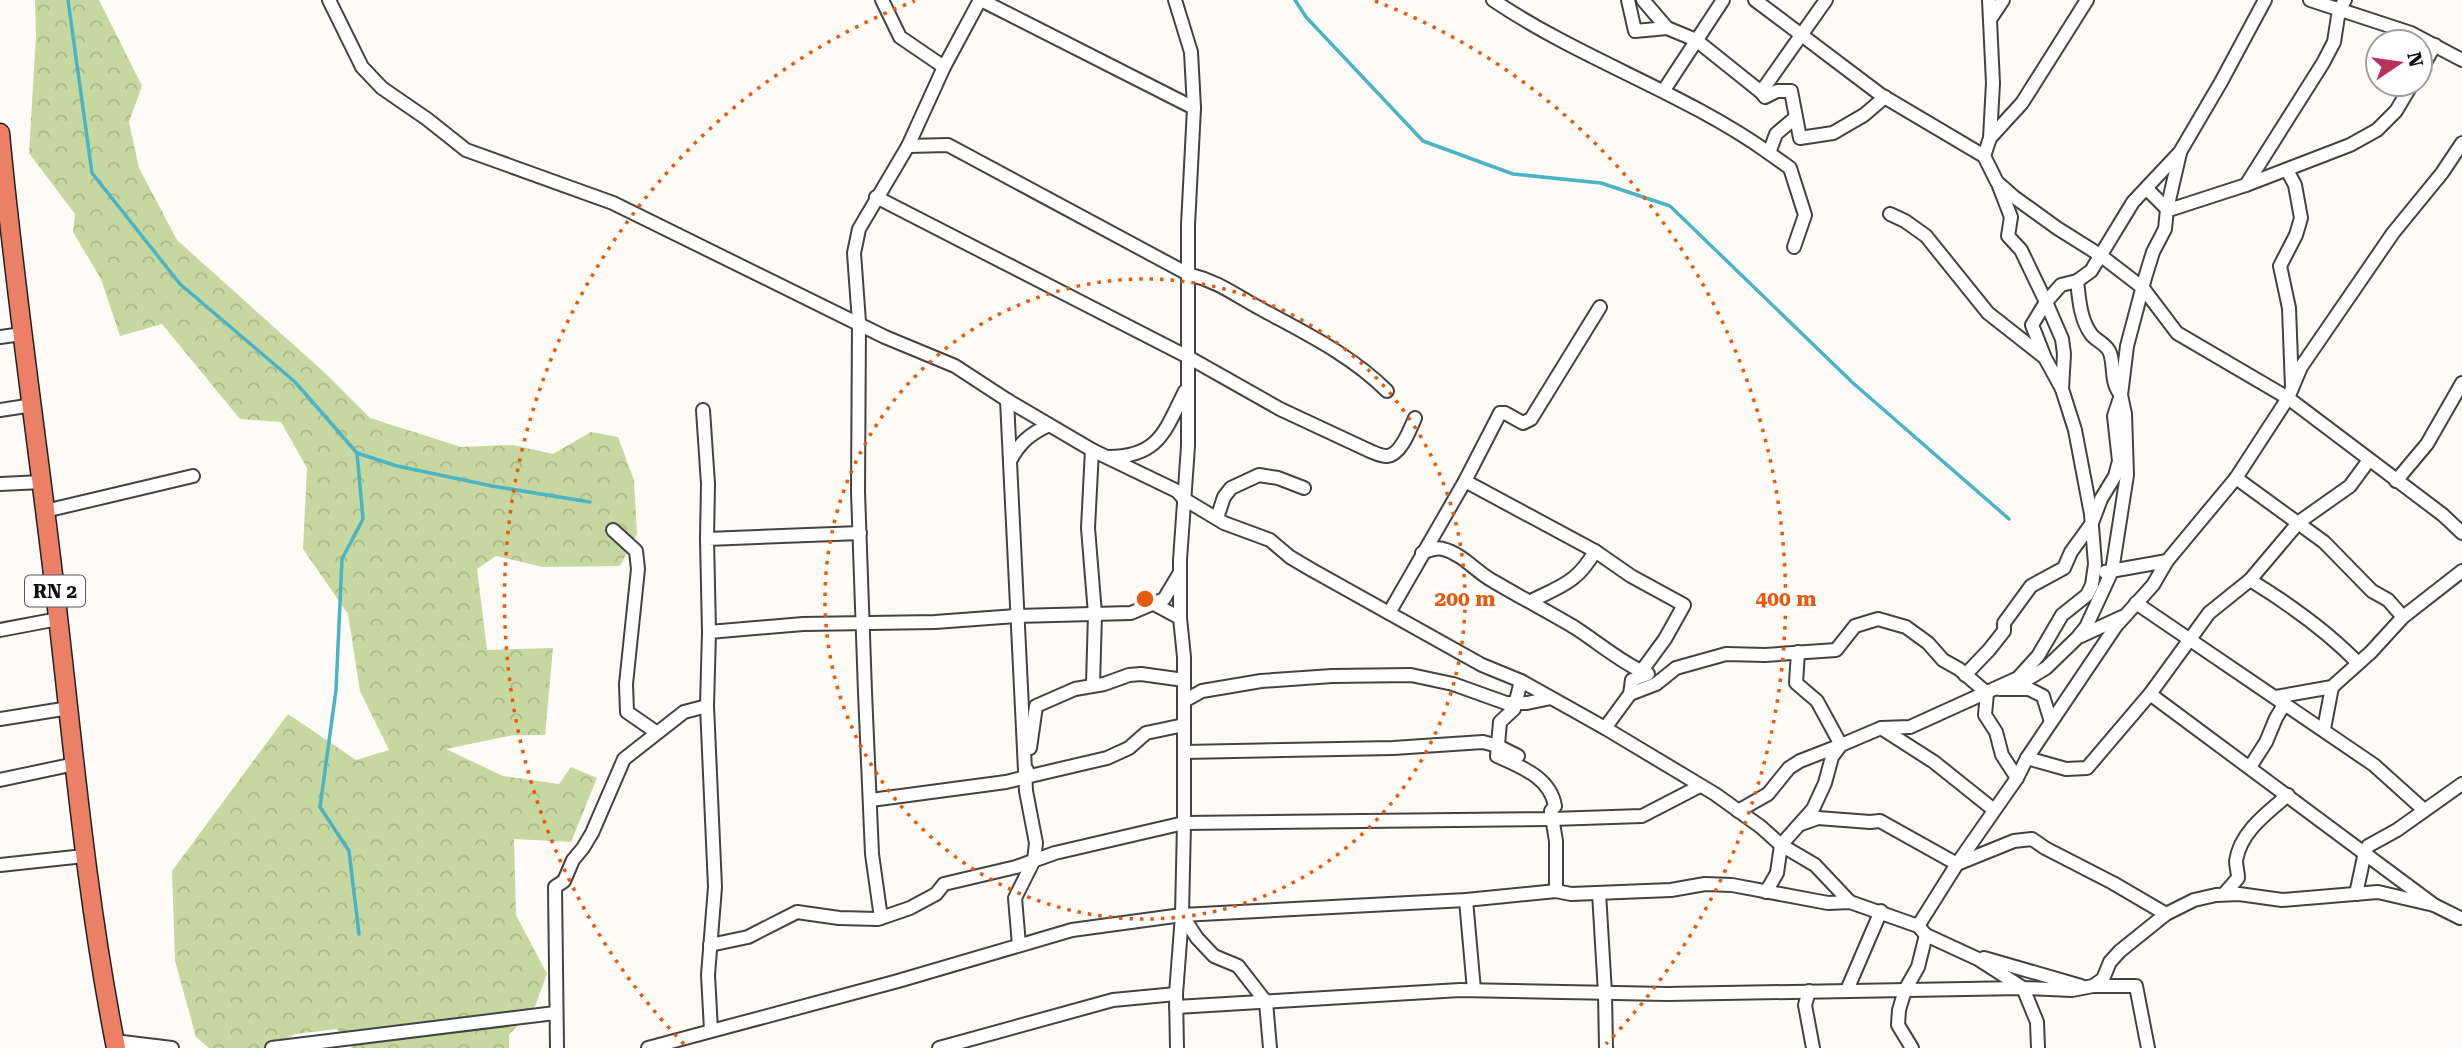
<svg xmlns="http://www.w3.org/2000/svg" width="2462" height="1048" font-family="'Roboto Serif',serif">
  <defs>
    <pattern id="forest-crowns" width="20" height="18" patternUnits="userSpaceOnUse" patternTransform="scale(1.75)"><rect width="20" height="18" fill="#c7d7a0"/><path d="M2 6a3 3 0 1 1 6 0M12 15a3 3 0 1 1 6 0" fill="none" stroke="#aab889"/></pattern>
  </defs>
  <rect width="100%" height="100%" fill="#fefaf5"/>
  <polygon fill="url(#forest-crowns)" points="35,0 99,0 142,86 129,122 139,168 177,240 325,373 370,418 461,447 513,445 553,454 591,432 618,437 634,480 637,534 620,566 543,567 496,556 477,569 487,650 553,648 545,735 514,735 446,749 503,776 559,784 571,767 597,778 571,842 514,839 516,915 547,974 535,1006 509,1035 509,1048 352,1048 337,1029 296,1034 266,1048 209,1048 196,1037 175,961 172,871 288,714 356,760 389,750 360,691 348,614 303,549 307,468 281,422 240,419 162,324 120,336 101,279 73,232 75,214 29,153 36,36"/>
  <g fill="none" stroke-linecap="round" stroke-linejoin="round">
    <g stroke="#48b4c5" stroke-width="3.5">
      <polyline points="68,0 92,173 180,284 295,382 357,453 397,466 492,486 590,502"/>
      <polyline points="1295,0 1306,17 1423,141 1513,174 1601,183 1670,206 1853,383 2009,519"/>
      <polyline points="357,453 363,519 342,559 336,690 320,807 349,851 359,934"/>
    </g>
    <g stroke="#434343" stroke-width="16">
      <g id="minor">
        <polyline points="329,0 362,67 382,88 427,119 466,150 613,203 885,337 955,366 1007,400 1092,450 1177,491 1184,499 1224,523 1270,540 1290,557 1312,570 1482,665 1521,681 1605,728 1715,794 1761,827 1781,845 1815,865 1850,902"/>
        <polyline points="882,0 900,37 944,67"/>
        <polyline points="981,0 1194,108"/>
        <polyline points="1175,0 1191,52 1194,108 1188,225 1188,446 1180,560 1180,618 1184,657 1184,823 1182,915 1176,994 1177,1048"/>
        <path d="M1493,0C1580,59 1683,92 1769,153"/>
        <polyline points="1628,0 1635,31 1667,28 1696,40 1761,92 1826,0"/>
        <polyline points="1643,0 1667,28"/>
        <polyline points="1755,0 1881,95 1984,156 1997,182 2014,197 2057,228 2100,255 2143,288 2177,333 2288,398 2443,515 2462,533"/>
        <polyline points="1989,0 1993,83 1990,138"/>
        <polyline points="2310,0 2411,33 2462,60"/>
        <polyline points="1991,18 2003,0"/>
        <polyline points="2420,71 2435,45"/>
        <polyline points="1664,90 1723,0"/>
        <polyline points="1761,92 1765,97 1777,91 1791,91 1800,138 1833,133 1864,115 1885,97"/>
        <path d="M908,146L948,145L1188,274C1220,282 1233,294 1261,309C1305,333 1351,355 1387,391"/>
        <polyline points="1984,156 1990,138 2022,103 2087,0"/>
        <polyline points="2287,170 2295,185 2301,218 2296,235 2280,266 2289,308 2292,388"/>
        <polyline points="2246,185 2350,145 2377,130 2396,111 2412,84"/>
        <polyline points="1999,186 2011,217 2008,236 2021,250 2046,302 2032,325 2045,358 2062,389"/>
        <polyline points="2147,189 2167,209 2172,209 2246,185 2323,63 2334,42 2339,10 2345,0"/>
        <path d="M876,197L1188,357L1280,409L1370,451C1375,453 1381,456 1387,456C1401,455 1410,429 1415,418"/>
        <polyline points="1890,214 1905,221 1926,236 1988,313 2044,357"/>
        <polyline points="1794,247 1805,215 1790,168 1769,153 1776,134 1796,117"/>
        <polyline points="0,337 22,334"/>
        <polyline points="1007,400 1026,791 1036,843 1034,860 1015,898 1019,945"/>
        <polyline points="0,410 33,405"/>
        <polyline points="703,410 708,484 707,539"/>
        <polyline points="1092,450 1088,528 1095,614 1093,684"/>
        <path d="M1108,457C1159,457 1165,431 1185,391"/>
        <path d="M1010,461C1020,442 1030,434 1049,425"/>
        <polyline points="2236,478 2324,542 2372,591 2388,600 2403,617"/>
        <polyline points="1465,481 1595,551 1631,576 1684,605 1665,639 1643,669 1648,674 1632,680 1630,694 1605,728"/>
        <polyline points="2396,481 2427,444 2462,383"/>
        <polyline points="0,484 42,482"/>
        <polyline points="45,511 193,476"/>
        <polyline points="1217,518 1224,497 1231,488 1259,475 1278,478 1304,488"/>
        <polyline points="613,530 636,551 638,569 626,684 627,712 656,732"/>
        <path d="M1422,553C1429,550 1436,547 1443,549C1463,554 1476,572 1493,581C1520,597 1547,611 1574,627C1599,643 1620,662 1647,674"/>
        <polyline points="2105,572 2167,561"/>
        <path d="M2250,580C2289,604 2326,630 2358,663"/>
        <path d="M1531,601C1561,586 1578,582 1595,551"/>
        <polyline points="2136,603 2374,765 2424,810"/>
        <polyline points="1154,604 1180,618"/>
        <polyline points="1389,613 1465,481 1500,413 1505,413 1523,423 1531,419 1600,307"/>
        <polyline points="0,630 58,619"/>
        <polyline points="709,632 707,539 860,533"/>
        <polyline points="2081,636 2122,617"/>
        <path d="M1965,675L1989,650L2004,631V623L2031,586L2064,568L2071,552L2092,523L2101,499L2115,476L2119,461L2114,416L2121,395C2110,382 2115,368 2110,353C2107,344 2096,341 2091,334C2080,319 2079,298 2077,281"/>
        <path d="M1521,681L1514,709L1500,722L1497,756C1521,767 1550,777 1555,806L1551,811L1556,841V891"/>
        <polyline points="2021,683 2046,668 2077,638 2086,627 2112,571 2127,475 2125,414 2121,395 2127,346 2145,278 2153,252 2165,229 2167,209 2180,153"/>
        <polyline points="1999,689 2029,689 2043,696 2051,722"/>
        <polyline points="1630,694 1656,684 1676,668 1726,654 1765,655 1836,650 1855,626 1878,619 1906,627 1928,643 1943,660 1959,669 1987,693 1985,715 1996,732 2002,755 2017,778"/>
        <polyline points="2150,694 2434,905 2460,918"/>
        <polyline points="2276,697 2332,687 2371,652 2403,617 2462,571"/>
        <polyline points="1184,701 1202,691 1261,681 1332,676 1411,675 1453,684 1506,703 1527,703 1551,698"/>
        <polyline points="707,706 715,887 708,975 711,1030"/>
        <polyline points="0,719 69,708"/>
        <polyline points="1881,728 1934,762 1994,810"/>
        <polyline points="2324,729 2332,687"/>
        <polyline points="1030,748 1036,706 1075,689 1104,684 1129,675 1141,674 1184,680"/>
        <polyline points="1184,752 1393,748 1483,742 1498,746 1518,756"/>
        <polyline points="2027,758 2066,769 2087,768 2150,694 2209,613 2250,580 2299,522 2350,486 2369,460"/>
        <polyline points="2250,767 2266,742 2276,718 2285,703"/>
        <polyline points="1026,777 1107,758 1129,748 1146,733 1184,725"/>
        <polyline points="0,780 75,764"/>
        <polyline points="871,800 1006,782 1026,777 1027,770"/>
        <polyline points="1738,811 1768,794 1789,768 1800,761 1841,745 1817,701 1796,683 1798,652"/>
        <polyline points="1801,824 1818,818 1870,822 1880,821 1957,864 2014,841 2032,839 2045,848 2113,883 2166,914"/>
        <polyline points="0,865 84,856"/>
        <polyline points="1766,892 1777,873 1781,845 1813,809 1825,783 1832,757 1841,745 1881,728 1910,727 2018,678 2038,656 2062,615 2087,595 2092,585 2095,564 2091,514 2075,430 2062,389 2064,354 2062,339 2046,302 2061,285 2077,281 2091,271 2133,202 2180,152 2221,82 2265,0"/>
        <polyline points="1599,893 1605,993 1606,1048"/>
        <path d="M2225,893L2238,878C2238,872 2236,866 2236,861C2240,832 2268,812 2288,795"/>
        <polyline points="2356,894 2365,852 2368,846 2397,830 2462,784"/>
        <polyline points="1466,900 1474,990"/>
        <polyline points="1182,915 1197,938 1214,956 1238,966 1266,1002 1270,1048"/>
        <polyline points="881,918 872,854 865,692 858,492 859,322 854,253 859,229 908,146 944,67 980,0"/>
        <polyline points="1918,926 1957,864 2017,778 2027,758 2116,626 2153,585 2167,561 2236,478 2288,398 2301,367 2393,233 2442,173 2462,143"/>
        <polyline points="710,945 748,937 797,912 839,918 878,919 910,908 936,894 944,884 1016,867 1055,853 1184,823 1552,819 1642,816 1700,786"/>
        <polyline points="1984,958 2081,986"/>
        <polyline points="2094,986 2136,986 2148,1048"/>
        <polyline points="1847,990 1881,911"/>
        <polyline points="1809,991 1805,1005 1813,1048"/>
        <polyline points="1176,1007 1460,990 1667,994 2023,988 2072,990 2093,986 2103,979 2110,962 2120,951 2166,914 2194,900 2216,895 2239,894 2282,900 2378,892 2434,905"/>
        <polyline points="114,1041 172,1048"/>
        <polyline points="272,1048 555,1013"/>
        <polyline points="557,1048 555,887 564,881 573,860 583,848 592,833 624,759 684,712 707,706 709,632 803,624 935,622 1016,616 1131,613 1164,599 1179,574"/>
        <polyline points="648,1048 898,981 1072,930 1182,915 1466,900 1556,891 1571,894 1671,890 1705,884 1732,885 1828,903 1850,902 1918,926 1926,935 1978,959 2023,988 2037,1022 2038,1048"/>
        <polyline points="939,1048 1113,1000 1176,994"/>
        <polyline points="1912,1048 1898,1025 1899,1010 1905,990 1918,967 1926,935"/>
      </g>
    </g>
    <g stroke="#212121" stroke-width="21">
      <path id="highway" d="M0,133C14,286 37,438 55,591C73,744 86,897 116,1048"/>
    </g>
    <use href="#minor" stroke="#fff" stroke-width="12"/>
    <use href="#highway" stroke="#eb8066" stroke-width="18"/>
  </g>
  <g fill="none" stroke="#e8590c" stroke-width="3.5" stroke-dasharray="3.5 7">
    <circle cx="1145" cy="599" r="320"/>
    <path d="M684 1044A641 641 0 0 1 915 1M1375 1A641 641 0 0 1 1606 1044"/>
  </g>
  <g text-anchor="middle" stroke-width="7" stroke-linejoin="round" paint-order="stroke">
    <rect fill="#fff" stroke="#585858" stroke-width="2" x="25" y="575.5" width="60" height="31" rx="5"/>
    <g font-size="19" font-weight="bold" fill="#101010">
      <text x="55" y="598">RN 2</text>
    </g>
  </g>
  <circle cx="1145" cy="599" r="10" fill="#e8590c" stroke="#fff" stroke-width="3.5"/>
  <g font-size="21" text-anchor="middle" font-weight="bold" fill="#e8590c" stroke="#fff" stroke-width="7" stroke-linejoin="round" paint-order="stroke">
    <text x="1465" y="606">200 m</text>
    <text x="1786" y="606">400 m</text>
  </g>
  <g transform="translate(2399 63) rotate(77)"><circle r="33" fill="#ffffff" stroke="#9f9f9f" stroke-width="2"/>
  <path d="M0-5L12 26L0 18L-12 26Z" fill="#b9305b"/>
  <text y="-10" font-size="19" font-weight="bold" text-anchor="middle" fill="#101010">N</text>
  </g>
</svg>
